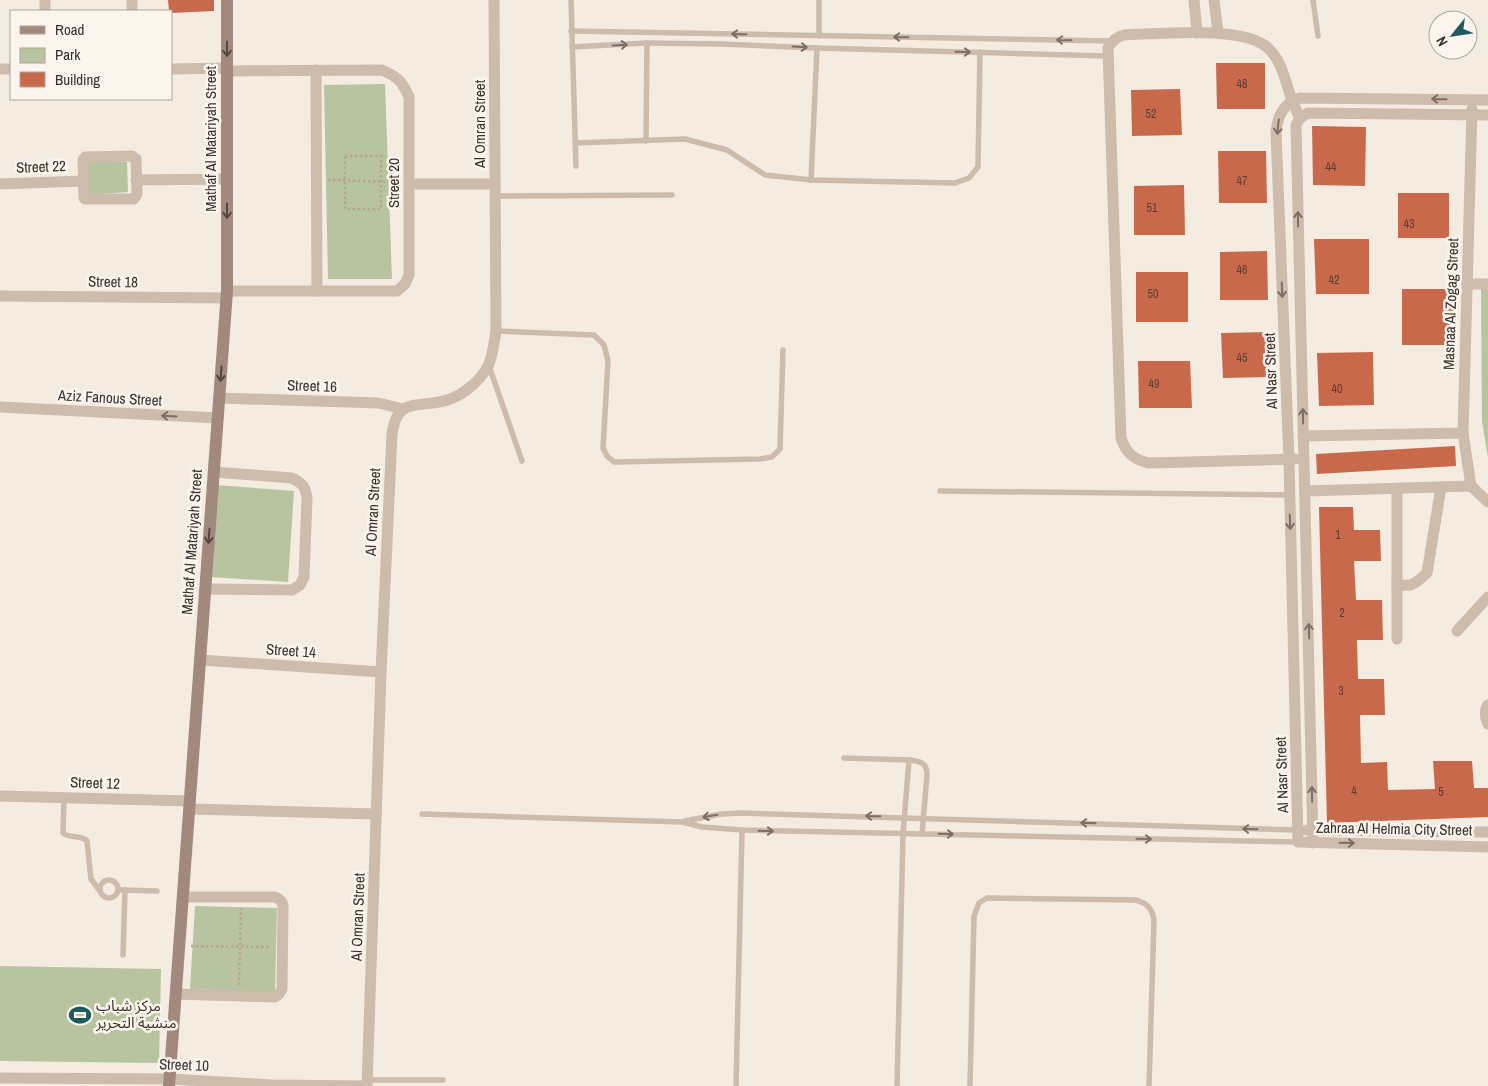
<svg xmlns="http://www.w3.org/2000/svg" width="1488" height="1086" font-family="'Archivo Narrow','Noto Sans Arabic',sans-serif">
  <rect width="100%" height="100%" fill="#f4ebe1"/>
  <g fill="#b8c4a0">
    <polygon points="385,84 392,279 328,279 324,85"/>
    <polygon points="85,161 127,162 128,192 87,195"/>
    <polygon points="1481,287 1488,287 1488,458 1482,421"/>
    <polygon points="216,485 294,491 288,582 210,577"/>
    <polygon points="195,906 277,908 275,993 190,989"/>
    <polygon points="0,966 161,969 159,1063 0,1061"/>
  </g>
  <g fill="#c8694b">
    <polygon points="168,0 214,0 214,11 171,13 169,11"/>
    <polygon points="1216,63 1265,63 1265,109 1217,109"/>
    <polygon points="1180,89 1182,135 1132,136 1131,90"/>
    <polygon points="1312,126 1366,127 1365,186 1313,185"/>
    <polygon points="1218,151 1266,151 1267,203 1219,203"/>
    <polygon points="1184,185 1185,235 1134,235 1134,186"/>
    <rect x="1398" y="193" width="51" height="45"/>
    <polygon points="1314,239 1369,239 1369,294 1316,294"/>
    <polygon points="1267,251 1268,300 1220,300 1220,252"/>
    <rect x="1136" y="272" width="52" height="50"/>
    <rect x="1402" y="289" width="52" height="56"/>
    <polygon points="1268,332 1270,377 1223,378 1221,333"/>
    <polygon points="1373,352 1374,405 1319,406 1317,353"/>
    <polygon points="1138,361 1190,361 1192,408 1139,408"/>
    <polygon points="1455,446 1456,466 1317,474 1316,454"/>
    <polygon points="1319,507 1353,507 1354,530 1380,530 1381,561 1354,561 1356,600 1382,600 1383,640 1357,640 1358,679 1384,679 1385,715 1360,715 1361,763 1387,762 1388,790 1435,789 1433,761 1472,761 1474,788 1488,788 1488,817 1327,823"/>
  </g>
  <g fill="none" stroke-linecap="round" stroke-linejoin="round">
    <g stroke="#b9a596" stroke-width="2.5" stroke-dasharray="2.5 2.5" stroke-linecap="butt">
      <rect x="345" y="156" width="36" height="53"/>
      <polyline points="328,180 398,182"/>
      <polyline points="191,946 270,947"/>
      <polyline points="239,985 241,908"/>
    </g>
    <g stroke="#cdbbac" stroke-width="5.5">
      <polyline points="571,0 576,166"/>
      <polyline points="1313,0 1318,36"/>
      <polyline points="571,31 1112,41"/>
      <polyline points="819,36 819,0"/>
      <polyline points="572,47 647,43 721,44 817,48 1107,56"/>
      <polyline points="646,141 647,43"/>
      <polyline points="575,143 685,139 727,150 765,175 811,180 955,183 969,178 978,167 980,52"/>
      <polyline points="811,180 817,48"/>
      <polyline points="495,196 672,195"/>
      <polyline points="496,331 594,335 604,345 608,361 603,448 607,456 614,462 760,459 772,457 780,449 783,350"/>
      <polyline points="489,366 522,461"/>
      <polyline points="940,491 1290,495"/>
      <path d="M844,758L909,760C921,761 927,763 927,775L922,834"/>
      <path d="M64,797L63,833C70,839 80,834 87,841L91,879L100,891"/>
      <polyline points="422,814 683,822 702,827 742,830 1298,842"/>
      <polyline points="685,821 721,814 741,813 1298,830"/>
      <circle cx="109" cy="889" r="9"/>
      <polyline points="122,890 157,891"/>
      <polyline points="123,955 125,890"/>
      <polyline points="367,1080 443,1080"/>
      <polyline points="736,1086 742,830"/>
      <polyline points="897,1086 903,834 909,760"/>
      <path d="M970,1086L974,916L979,903L987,898L1136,900C1147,903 1153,909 1154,921L1149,1086"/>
    </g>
    <g stroke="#cdbbac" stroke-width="11">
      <polyline points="45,0 45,11"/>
      <polyline points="1194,0 1197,33"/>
      <polyline points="1214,0 1218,32"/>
      <polyline points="132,11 132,0"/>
      <polyline points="0,69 11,69"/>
      <polyline points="171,69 227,68"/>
      <polyline points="316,70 317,291"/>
      <path d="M1488,100L1300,98C1283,104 1278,115 1276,132L1289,460L1298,842L1488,847"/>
      <polyline points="1472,109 1463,433 1471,486 1488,502"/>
      <polygon points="132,156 136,159 137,194 134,199 85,199 84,198 83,160 85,157"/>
      <polyline points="136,180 227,179"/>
      <polyline points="0,184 83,181"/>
      <polyline points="409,184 495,184"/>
      <polyline points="1467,284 1488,284"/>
      <path d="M227,291H397L405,284L409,275V97C402,81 398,77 382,70L227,71"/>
      <polyline points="0,296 226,298"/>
      <polyline points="219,398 378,403 403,409"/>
      <polyline points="0,407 218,418"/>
      <polyline points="1303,436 1463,433"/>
      <path d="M1295,459L1149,463C1134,460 1126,453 1121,438L1108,48C1112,41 1116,37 1124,35C1159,34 1243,25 1268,48C1283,62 1285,82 1292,100C1294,106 1297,112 1300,118"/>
      <polyline points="1397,488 1397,639"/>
      <polyline points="1306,491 1471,486"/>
      <path d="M1397,584C1412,588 1416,583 1427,573L1441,487"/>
      <path d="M205,589L292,590L300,585L304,577L307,499C306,487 302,483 292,478L214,472"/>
      <polyline points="1457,631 1488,597"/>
      <polyline points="200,660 381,672"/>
      <path d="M1488,705C1484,710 1485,718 1488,724"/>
      <polyline points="0,796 190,801"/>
      <polyline points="189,809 376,814"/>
      <polyline points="1307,830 1488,832"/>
      <polyline points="1313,843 1296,125 1300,118 1308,113 1488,115"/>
      <path d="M176,994L275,997L279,994L282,989L283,908C283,902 281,900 275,897H183"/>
      <polyline points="0,1078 170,1079 272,1085 367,1086"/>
      <path d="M367,1086L381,672L392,434C397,400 412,407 439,402C459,399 479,383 488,366C493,356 494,342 496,331L494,0"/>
    </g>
    <polyline stroke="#a18a7d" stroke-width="12" points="169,1086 227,291 227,0"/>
  </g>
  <defs><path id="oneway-shaft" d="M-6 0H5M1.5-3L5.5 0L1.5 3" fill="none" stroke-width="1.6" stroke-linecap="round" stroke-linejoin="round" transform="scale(1.25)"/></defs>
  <g stroke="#7d6f65">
    <use href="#oneway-shaft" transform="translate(739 34) rotate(-179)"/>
    <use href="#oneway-shaft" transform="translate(901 37) rotate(-179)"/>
    <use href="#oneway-shaft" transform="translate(1064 40) rotate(-179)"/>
    <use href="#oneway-shaft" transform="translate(620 45) rotate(-3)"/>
    <use href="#oneway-shaft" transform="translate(800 47) rotate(3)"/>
    <use href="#oneway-shaft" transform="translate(963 52) rotate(1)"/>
    <use href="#oneway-shaft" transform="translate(1439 99) rotate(-179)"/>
    <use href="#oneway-shaft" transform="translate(1278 127) rotate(96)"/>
    <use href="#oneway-shaft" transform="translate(1298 219) rotate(-91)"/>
    <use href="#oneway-shaft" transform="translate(1282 290) rotate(88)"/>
    <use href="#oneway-shaft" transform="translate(169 416) rotate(-177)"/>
    <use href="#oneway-shaft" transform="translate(1303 416) rotate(-91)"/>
    <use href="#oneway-shaft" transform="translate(1290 522) rotate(88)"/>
    <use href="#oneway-shaft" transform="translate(1309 631) rotate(-91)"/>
    <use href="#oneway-shaft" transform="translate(1312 794) rotate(-91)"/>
    <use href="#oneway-shaft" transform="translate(710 816) rotate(171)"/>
    <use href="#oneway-shaft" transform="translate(873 816) rotate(-179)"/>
    <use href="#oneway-shaft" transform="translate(1088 823) rotate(-178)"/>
    <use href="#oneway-shaft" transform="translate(1250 829) rotate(-178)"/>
    <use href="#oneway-shaft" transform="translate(766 831) rotate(1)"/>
    <use href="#oneway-shaft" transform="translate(946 834) rotate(1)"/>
    <use href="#oneway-shaft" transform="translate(1144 839) rotate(1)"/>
    <use href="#oneway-shaft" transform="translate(1347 843) rotate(1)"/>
  </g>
  <g stroke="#544640">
    <use href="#oneway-shaft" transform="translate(227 49) rotate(90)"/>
    <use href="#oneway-shaft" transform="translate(227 211) rotate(90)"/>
    <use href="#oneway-shaft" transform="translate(221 374) rotate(94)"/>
    <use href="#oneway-shaft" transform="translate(209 536) rotate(94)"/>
  </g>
  <defs>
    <g id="stadium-bare" transform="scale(1.725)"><path d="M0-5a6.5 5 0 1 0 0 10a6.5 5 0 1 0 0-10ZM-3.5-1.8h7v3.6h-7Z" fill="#1f5a5e" stroke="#fbf5ee" stroke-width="2.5" paint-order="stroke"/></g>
  </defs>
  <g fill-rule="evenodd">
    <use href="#stadium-bare" x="80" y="1015"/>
  </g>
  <g text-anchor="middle" stroke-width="5" stroke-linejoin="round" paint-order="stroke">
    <g font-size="12" fill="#5e3e33">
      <text x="1242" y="88">48</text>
      <text x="1151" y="118">52</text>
      <text x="1331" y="171">44</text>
      <text x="1242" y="185">47</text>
      <text x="1152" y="212">51</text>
      <text x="1409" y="228">43</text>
      <text x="1242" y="274">46</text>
      <text x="1334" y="284">42</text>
      <text x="1153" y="298">50</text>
      <text x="1242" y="362">45</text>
      <text x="1154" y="388">49</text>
      <text x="1337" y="393">40</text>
      <text x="1338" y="539">1</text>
      <text x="1342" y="617">2</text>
      <text x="1341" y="695">3</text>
      <text x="1354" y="795">4</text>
      <text x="1441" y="796">5</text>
    </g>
    <g font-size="15" fill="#3b302b" stroke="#fbf5ee">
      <text transform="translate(480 124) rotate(-90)" y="5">Al Omran Street</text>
      <text transform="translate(211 139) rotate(-90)" y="5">Mathaf Al Matariyah Street</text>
      <text transform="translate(41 167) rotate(-2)" y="5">Street 22</text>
      <text transform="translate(394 183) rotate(-90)" y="5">Street 20</text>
      <text transform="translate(113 282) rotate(1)" y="5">Street 18</text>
      <text transform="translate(1451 304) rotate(-88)" y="5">Masnaa Al Zogag Street</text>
      <text transform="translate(1271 371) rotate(-92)" y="5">Al Nasr Street</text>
      <text transform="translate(312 386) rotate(2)" y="5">Street 16</text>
      <text transform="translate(110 398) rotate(3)" y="5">Aziz Fanous Street</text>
      <text transform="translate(373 512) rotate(-87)" y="5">Al Omran Street</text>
      <text transform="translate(192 542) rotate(-86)" y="5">Mathaf Al Matariyah Street</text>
      <text transform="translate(291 651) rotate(4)" y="5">Street 14</text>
      <text transform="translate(1282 775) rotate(-92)" y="5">Al Nasr Street</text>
      <text transform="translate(95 783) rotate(2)" y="5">Street 12</text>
      <text transform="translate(1394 829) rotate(1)" y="5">Zahraa Al Helmia City Street</text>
      <text transform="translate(358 917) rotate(-88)" y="5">Al Omran Street</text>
      <text transform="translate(184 1065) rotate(2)" y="5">Street 10</text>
    </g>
    <g font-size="15" fill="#3b302b" stroke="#fbf5ee" text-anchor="start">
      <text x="96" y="1011">مركز شباب<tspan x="96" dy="17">منشية التحرير</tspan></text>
    </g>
  </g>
  <rect x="10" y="10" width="162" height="90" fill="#fbf5ee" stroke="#aea6a0"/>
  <rect x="20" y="26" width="25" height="8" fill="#a18a7d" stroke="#aea6a0"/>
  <text x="55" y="35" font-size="15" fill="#3b302b">Road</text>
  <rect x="20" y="48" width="25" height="15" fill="#b8c4a0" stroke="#aea6a0"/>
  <text x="55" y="60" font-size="15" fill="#3b302b">Park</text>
  <rect x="20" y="72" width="25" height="15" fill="#c8694b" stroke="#aea6a0"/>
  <text x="55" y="85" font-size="15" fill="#3b302b">Building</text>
  <g transform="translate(1453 35) rotate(240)"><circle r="24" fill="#fbf5ee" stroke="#aea6a0"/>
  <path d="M0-4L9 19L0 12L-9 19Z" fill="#1f5a5e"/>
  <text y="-8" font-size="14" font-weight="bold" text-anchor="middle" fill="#3b302b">N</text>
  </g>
</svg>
